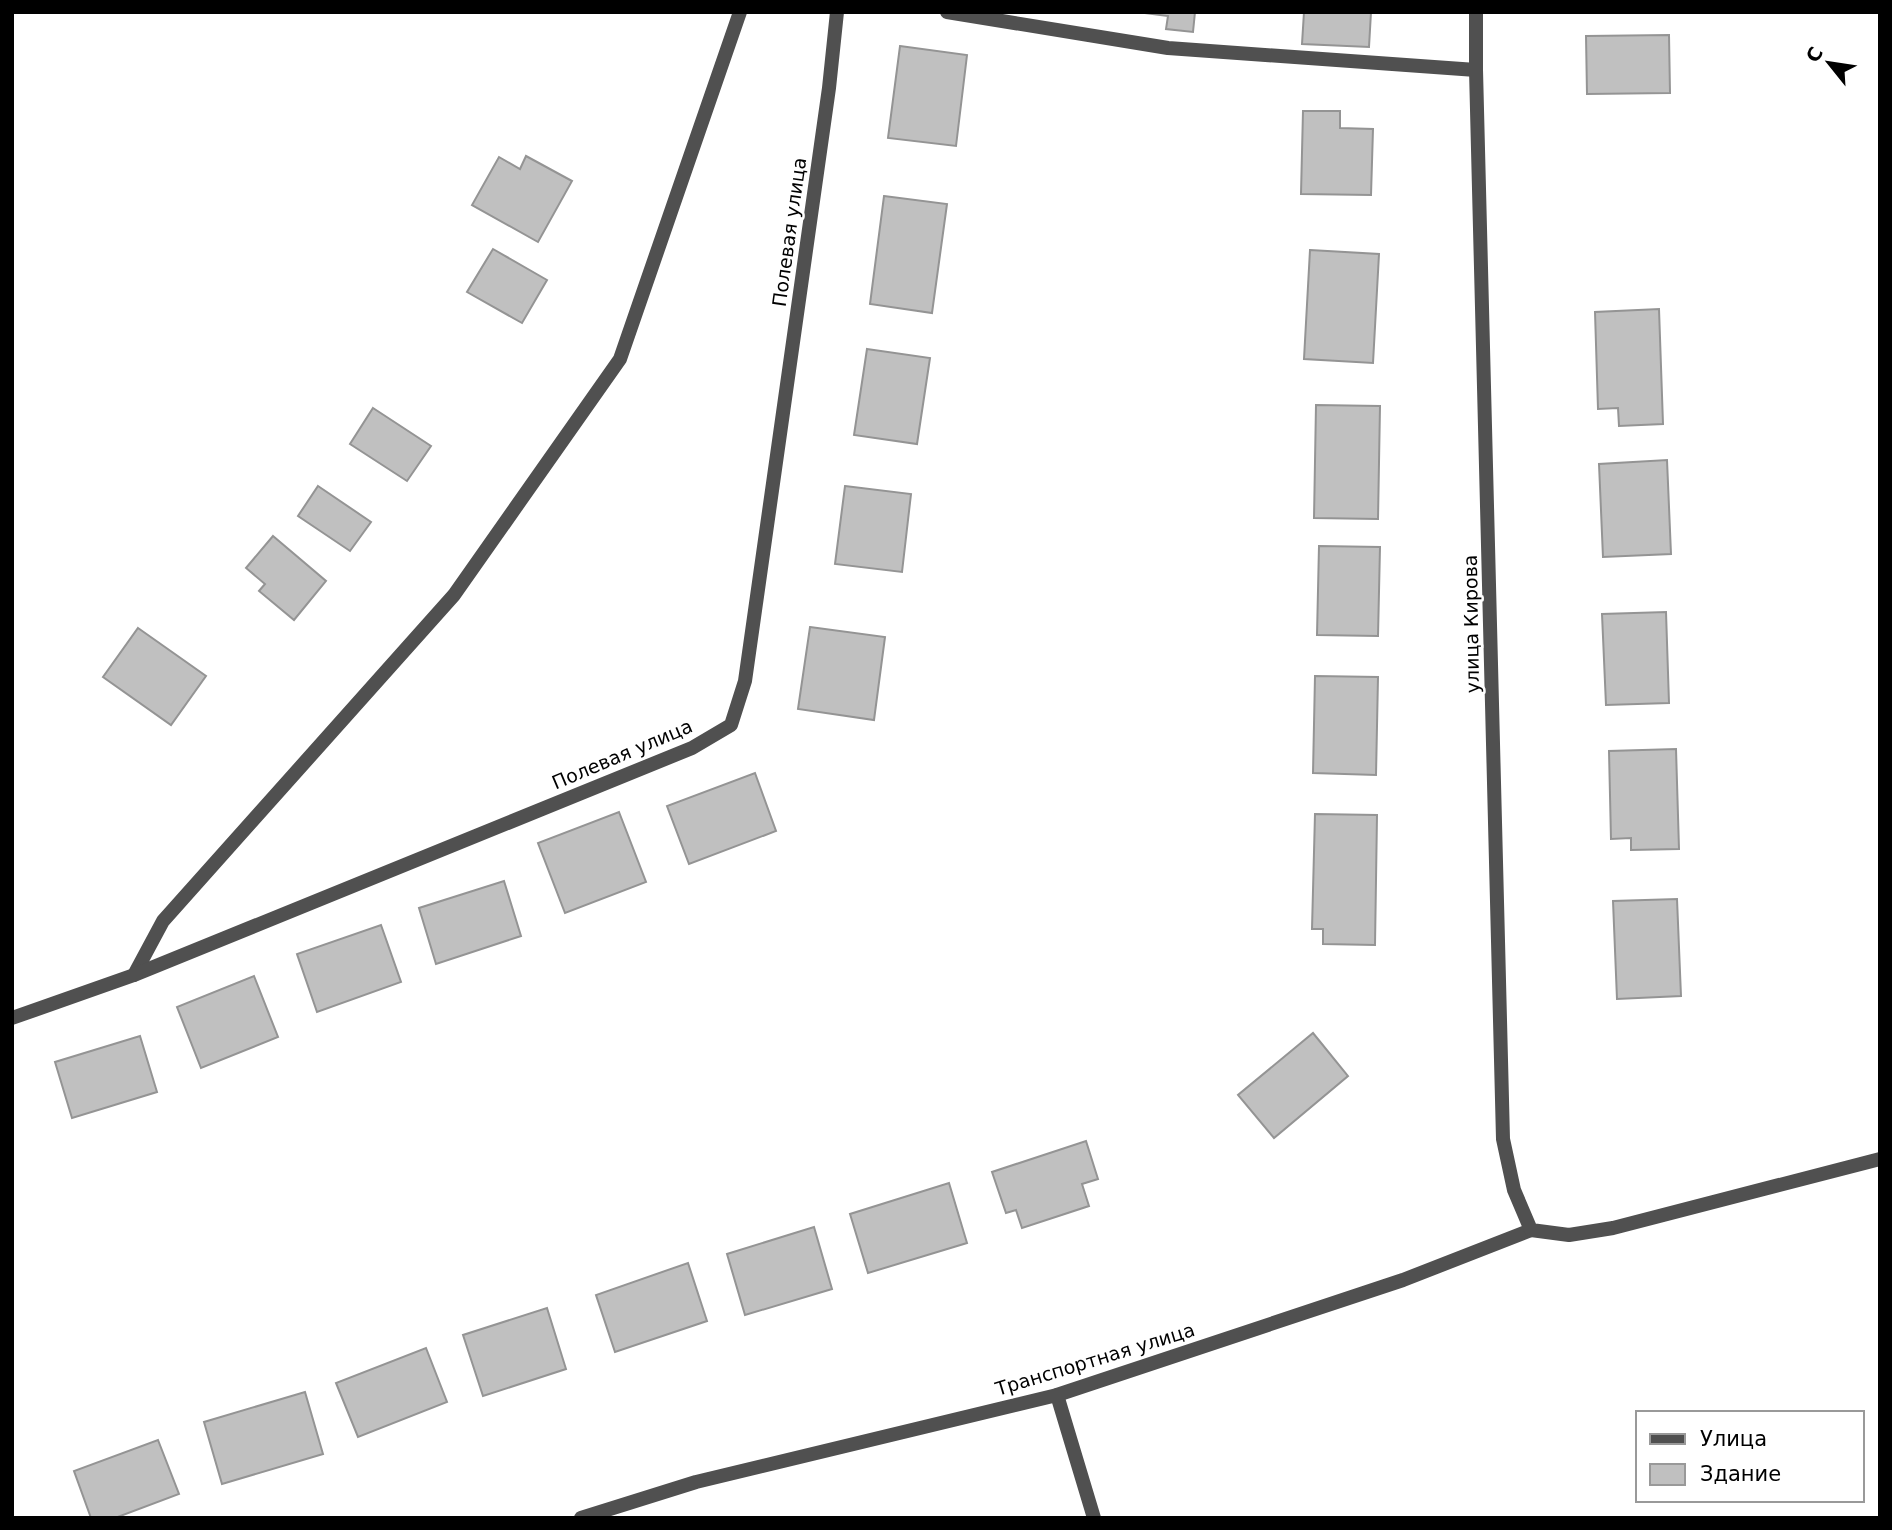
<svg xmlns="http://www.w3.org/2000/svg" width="1892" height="1530" font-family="'DejaVu Sans',sans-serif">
  <rect width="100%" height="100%" fill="#fff"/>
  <g fill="#c0c0c0" stroke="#949494" stroke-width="2">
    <polygon points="1137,12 1195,12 1193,32 1166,29 1168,16"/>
    <polygon points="1304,12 1371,12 1369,47 1302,44"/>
    <polygon points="1669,35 1670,93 1587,94 1586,36"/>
    <polygon points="900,46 967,55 956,146 888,138"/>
    <polygon points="1303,111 1340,111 1340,128 1373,129 1371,195 1301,194"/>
    <polygon points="526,156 572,181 538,242 472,205 499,157 520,169"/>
    <polygon points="884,196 947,204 932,313 870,304"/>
    <polygon points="493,249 547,280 522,323 467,292"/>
    <polygon points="1310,250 1379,254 1373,363 1304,359"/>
    <polygon points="1659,309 1663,424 1619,426 1618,408 1598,409 1595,312"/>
    <polygon points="867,349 930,358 917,444 854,435"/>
    <polygon points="1316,405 1380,406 1378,519 1314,518"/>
    <polygon points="373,408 431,446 407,481 350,444"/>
    <polygon points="1667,460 1671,554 1603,557 1599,464"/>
    <polygon points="318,486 371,522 350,551 298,516"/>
    <polygon points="845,486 911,494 902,572 835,564"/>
    <polygon points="273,536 326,581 294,620 259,591 265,584 246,568"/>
    <polygon points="1319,546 1380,547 1378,636 1317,635"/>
    <polygon points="1666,612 1669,703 1606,705 1602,614"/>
    <polygon points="810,627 885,637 874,720 798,709"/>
    <polygon points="138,628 206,676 171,725 103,677"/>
    <polygon points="1315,676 1378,677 1376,775 1313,773"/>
    <polygon points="1676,749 1679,849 1631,850 1631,838 1611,839 1609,751"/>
    <polygon points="755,773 776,831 689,864 667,806"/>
    <polygon points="619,812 646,882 565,913 538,843"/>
    <polygon points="1315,814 1377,815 1375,945 1323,944 1323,929 1312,929"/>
    <polygon points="504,881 521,936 436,964 419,908"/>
    <polygon points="1677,899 1681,996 1617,999 1613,901"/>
    <polygon points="381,925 401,982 317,1012 297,954"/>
    <polygon points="254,976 278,1037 201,1068 177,1007"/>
    <polygon points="1313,1033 1348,1076 1274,1138 1238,1095"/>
    <polygon points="140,1036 157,1092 72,1118 55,1062"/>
    <polygon points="1086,1141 1098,1179 1082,1184 1089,1206 1022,1228 1016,1210 1006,1213 992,1172"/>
    <polygon points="949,1183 967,1243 868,1273 850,1214"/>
    <polygon points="814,1227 832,1289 745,1315 727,1254"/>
    <polygon points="688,1263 707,1321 615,1352 596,1295"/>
    <polygon points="547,1308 566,1369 483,1396 463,1335"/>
    <polygon points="426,1348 447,1402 358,1437 336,1383"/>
    <polygon points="305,1392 323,1454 222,1484 204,1422"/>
    <polygon points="158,1440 179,1494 115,1518 91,1518 74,1471"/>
  </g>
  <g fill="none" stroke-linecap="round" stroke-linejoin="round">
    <g stroke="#505050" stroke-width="14">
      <polyline points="947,12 1168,48 1476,70"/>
      <polyline points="134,975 163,921 454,595 620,359 740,12"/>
      <polyline points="12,1018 134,975 692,748 731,725 745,681 829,88 837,12"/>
      <polyline points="1057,1395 1094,1518"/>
      <polyline points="581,1518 696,1482 1057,1395 1403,1280 1531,1230"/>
    </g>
    <polyline stroke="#505050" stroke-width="14" points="1476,12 1476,70 1503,1139 1514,1190 1531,1230 1569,1235 1613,1228 1880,1159"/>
  </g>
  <g text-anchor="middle" stroke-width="5" stroke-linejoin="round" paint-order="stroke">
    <g font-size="19" fill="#000" stroke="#fff">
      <text transform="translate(789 232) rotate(-82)" y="7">Полевая улица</text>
      <text transform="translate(1471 624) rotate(-91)" y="7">улица Кирова</text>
      <text transform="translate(622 754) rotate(-23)" y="7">Полевая улица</text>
      <text transform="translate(1095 1359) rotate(-17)" y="7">Транспортная улица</text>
    </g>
  </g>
  <rect width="1892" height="1530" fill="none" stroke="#000000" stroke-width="28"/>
  <rect x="1636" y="1411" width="228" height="91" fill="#ffffff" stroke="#999999" stroke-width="2"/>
  <rect x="1650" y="1434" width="35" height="10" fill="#505050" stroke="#999999" stroke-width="2"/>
  <text x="1700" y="1446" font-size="21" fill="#000000">Улица</text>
  <rect x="1650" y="1464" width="35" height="21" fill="#c0c0c0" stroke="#999999" stroke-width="2"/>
  <text x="1700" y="1481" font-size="21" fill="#000000">Здание</text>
  <g transform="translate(1829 63) rotate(300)" stroke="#ffffff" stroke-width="5" paint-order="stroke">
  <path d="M0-5L12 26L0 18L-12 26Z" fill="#000000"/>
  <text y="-10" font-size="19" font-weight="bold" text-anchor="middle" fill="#000000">С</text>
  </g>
</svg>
